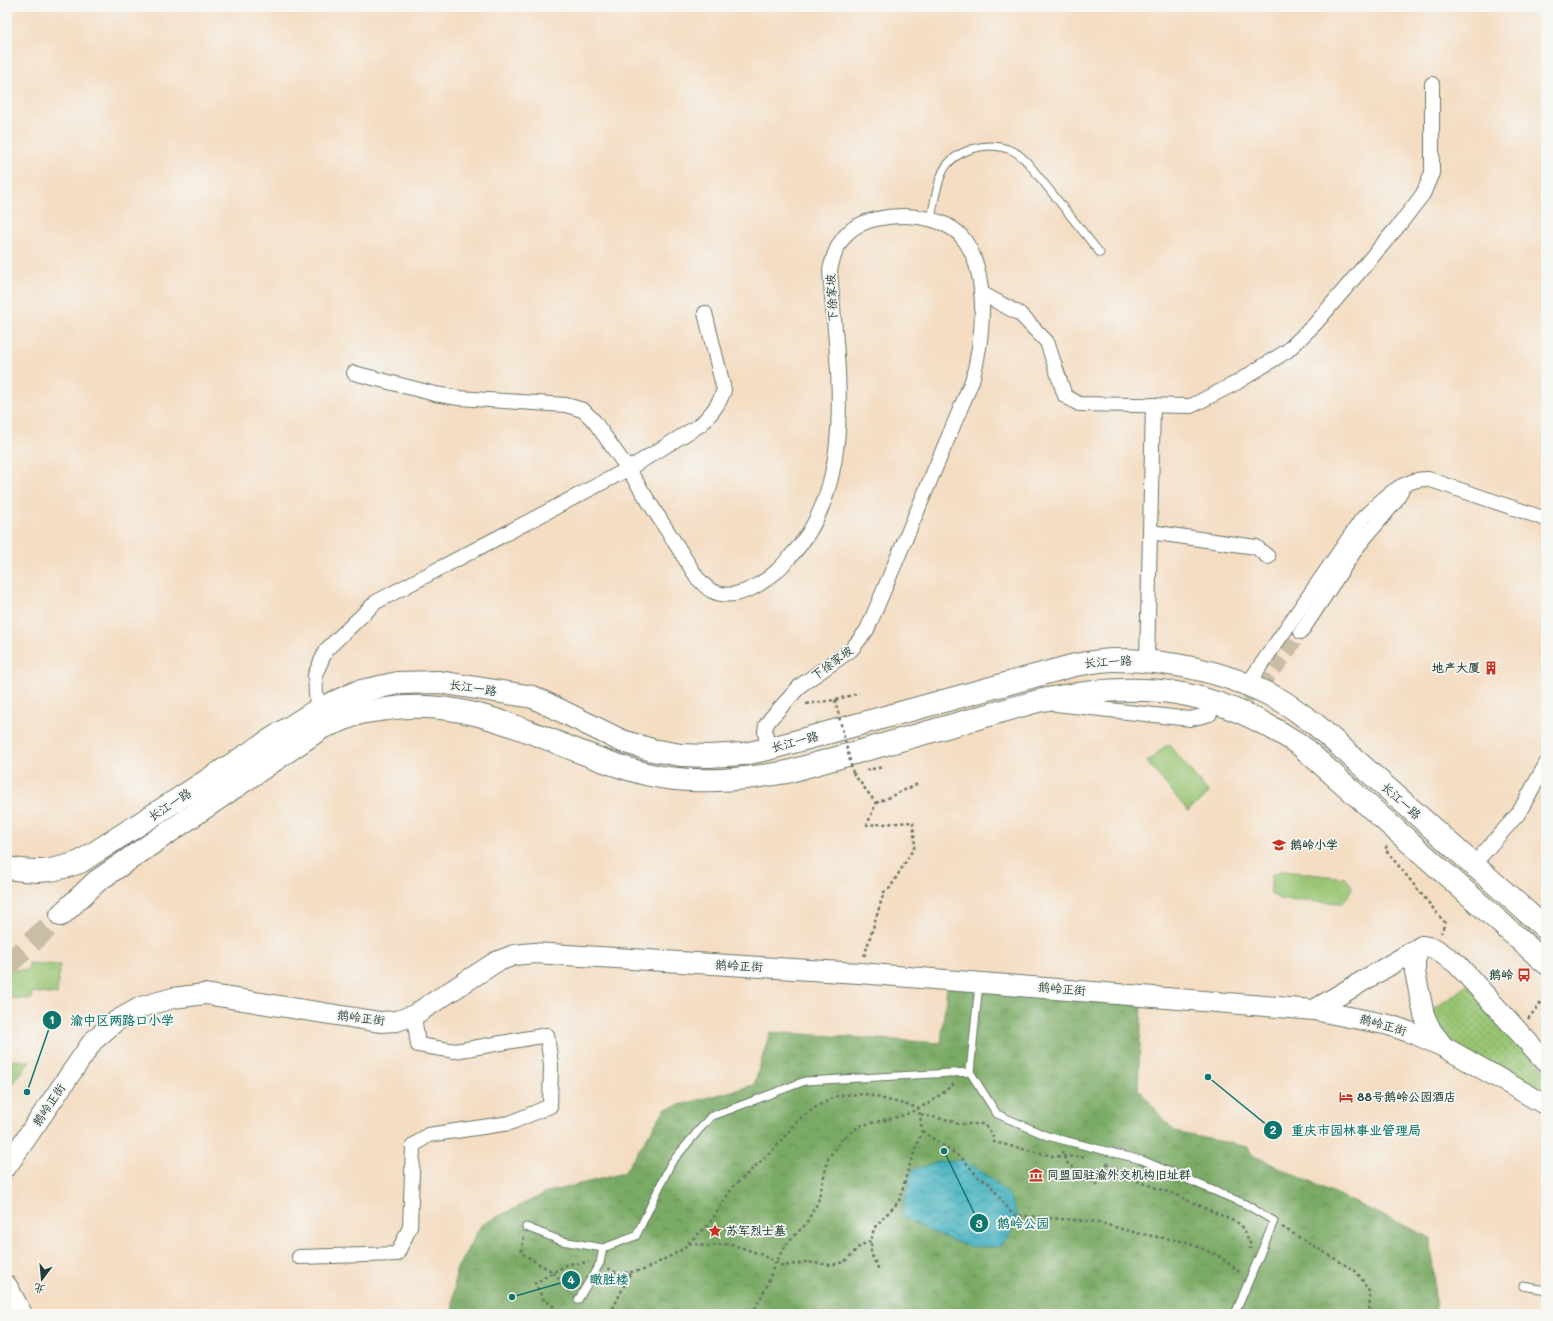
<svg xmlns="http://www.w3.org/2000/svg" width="1553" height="1321" font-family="Mali,'LXGW WenKai TC',sans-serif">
  <defs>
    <pattern id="grass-dots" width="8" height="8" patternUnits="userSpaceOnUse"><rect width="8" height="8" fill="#99c573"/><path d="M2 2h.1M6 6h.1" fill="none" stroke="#7ca15f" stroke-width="1.8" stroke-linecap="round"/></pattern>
    <pattern id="forest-crowns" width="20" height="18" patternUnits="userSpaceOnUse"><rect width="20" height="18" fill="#7aaa65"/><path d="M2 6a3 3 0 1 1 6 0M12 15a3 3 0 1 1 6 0" fill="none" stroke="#638c54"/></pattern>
    <pattern id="water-waves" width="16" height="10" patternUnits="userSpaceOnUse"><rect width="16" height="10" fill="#44b2c0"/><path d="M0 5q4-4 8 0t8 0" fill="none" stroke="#38929d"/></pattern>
  </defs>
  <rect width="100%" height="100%" fill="#f6f6f2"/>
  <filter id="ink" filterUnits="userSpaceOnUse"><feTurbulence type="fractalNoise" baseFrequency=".025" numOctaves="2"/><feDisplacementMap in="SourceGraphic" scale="8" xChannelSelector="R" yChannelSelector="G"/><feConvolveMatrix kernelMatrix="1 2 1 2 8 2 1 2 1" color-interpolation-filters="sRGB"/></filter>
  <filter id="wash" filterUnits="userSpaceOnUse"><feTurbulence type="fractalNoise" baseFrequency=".012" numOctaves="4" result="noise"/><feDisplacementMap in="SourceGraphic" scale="16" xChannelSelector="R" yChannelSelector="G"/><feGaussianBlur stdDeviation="0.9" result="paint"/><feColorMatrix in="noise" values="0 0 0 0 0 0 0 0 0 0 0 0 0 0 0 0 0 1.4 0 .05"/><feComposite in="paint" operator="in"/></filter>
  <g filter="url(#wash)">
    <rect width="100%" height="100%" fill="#f4ddc2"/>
    <polygon fill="url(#grass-dots)" stroke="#5c8154" points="1468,985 1546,1071 1546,1097 1446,1041 1431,1011"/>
    <path fill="url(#forest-crowns)" stroke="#4c744c" fill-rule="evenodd" d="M947,986L1142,1004L1138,1089L1175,1132L1248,1147L1252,1155L1431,1238L1436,1314H452L456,1270L481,1225L548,1192L624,1173L665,1109L754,1085L770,1032L941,1043ZM908,1194L998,1247L902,1216Z"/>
    <g fill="#99c573" stroke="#5c8154">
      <polygon points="1168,744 1209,793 1188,811 1147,762"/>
      <polygon points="1284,871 1345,878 1350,883 1352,888 1347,899 1342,903 1283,900 1276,897 1271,893 1271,876 1277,872"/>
      <polygon points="29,963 60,965 57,995 32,992 31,999 7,998 7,969 28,970"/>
      <polygon points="7,1060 30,1061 7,1092"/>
    </g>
    <polygon fill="url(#water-waves)" stroke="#32787a" points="964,1160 990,1177 1009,1196 1018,1216 1010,1235 998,1247 969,1247 929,1231 901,1216 912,1170 938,1162"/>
  </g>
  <g filter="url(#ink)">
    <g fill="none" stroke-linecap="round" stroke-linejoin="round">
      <path stroke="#c9bda6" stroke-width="14" stroke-dasharray="14 7" stroke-linecap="butt" d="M1226,709C1261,695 1281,663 1301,632"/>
      <polyline stroke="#c9bda6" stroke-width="22" stroke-dasharray="22 11" stroke-linecap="butt" points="7,965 61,915"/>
      <g stroke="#6a7566" stroke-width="9">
        <g id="lane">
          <path d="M931,219C934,203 936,186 943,171C954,150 986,141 1008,149C1016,151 1022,157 1028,163L1100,253"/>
          <polyline points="979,984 970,1072 997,1114 1047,1136 1142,1160 1245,1204 1274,1221 1235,1314"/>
          <polyline points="526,1227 562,1241 603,1248 636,1236 671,1163 710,1117 805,1081 970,1072"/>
          <polyline points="1523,1286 1546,1290"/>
          <polyline points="578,1300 600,1263 603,1248"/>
        </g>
      </g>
      <g stroke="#6a7566" stroke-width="16">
        <g id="street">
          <polyline points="981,293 1020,314 1047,342 1065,396 1079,404 1191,406 1236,383 1287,351 1315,324 1400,224 1423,194 1432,173 1432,84"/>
          <path d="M354,373L435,394L459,398L566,405L583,410L594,421L628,469L698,579C703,583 707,589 712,591C728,599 747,592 761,583C773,576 781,567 790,557C860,483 836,362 830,270C834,254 838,241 851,230C877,210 941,211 962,237C991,273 983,340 972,381L867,630L851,650L801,685L771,718L766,725L765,732L768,749"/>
          <polyline points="1150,532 1256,547 1268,557"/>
          <polyline points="1301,632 1358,546 1395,502 1401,491"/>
          <polyline points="1147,661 1153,405"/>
          <path d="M1247,685L1362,519C1379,502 1402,478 1428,479L1546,519"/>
          <polyline points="1056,704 1190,719 1210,714"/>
          <path d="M317,710L315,675L326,650L376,602L628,469L700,425C711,414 719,405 724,390L705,313"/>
          <polyline points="1473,865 1518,814 1546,764"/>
          <polyline points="299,1257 397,1254 410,1227 413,1146 428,1135 510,1123 550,1106 551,1065 547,1035 455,1051 418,1045 414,1015"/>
        </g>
      </g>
      <g stroke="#6a7566" stroke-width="22">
        <g id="secondary">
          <polyline points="1422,946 1415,959 1415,972 1424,1015 1431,1030 1444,1047"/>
          <polyline points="1314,1010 1422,946 1434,948 1457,964 1546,1062"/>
          <polyline points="7,1166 93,1041 116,1021 141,1007 173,998 205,994 380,1022 397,1021 414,1015 496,962 514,955 534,953 859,973 1314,1010 1389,1025 1415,1034 1444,1047 1546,1105"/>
          <polyline points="7,1286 22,1314"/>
        </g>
      </g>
      <g stroke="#6a7566" stroke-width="24">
        <g id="primary">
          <path d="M7,868C38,873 51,872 80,862L317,710L357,692L398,683L439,682L533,697L622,741L652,750L681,755L709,756L744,754L768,749L1075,665C1088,663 1101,660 1114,660C1172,660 1231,673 1282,701C1294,708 1304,717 1315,724L1546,929"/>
          <path d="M61,915L97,881L323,727C336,723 348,717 360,713C369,711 378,710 387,709C483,695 558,752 646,774C692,785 741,780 787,772L1038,701C1141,679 1211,686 1300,745L1546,963"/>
        </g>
      </g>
      <g stroke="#6a7566" stroke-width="2.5" stroke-dasharray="3 3" stroke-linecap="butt">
        <polyline points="806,704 835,700 859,693"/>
        <polyline points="866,770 884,767"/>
        <polyline points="853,773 876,803 867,825 913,822 915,846 890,888 884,892 864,957"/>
        <polyline points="876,803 918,784"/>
        <polyline points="1387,846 1385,849 1445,923 1441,933"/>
        <polyline points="1528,1019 1546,996"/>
        <polyline points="921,1115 949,1120 958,1124 984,1124 992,1134 994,1142 1052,1156 1084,1157"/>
        <polyline points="922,1131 964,1160 978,1177 988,1182 1013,1215 1097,1222 1136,1233 1186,1242 1219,1256 1241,1273"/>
        <polyline points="1062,1151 1066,1162 1100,1186"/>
        <polyline points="1106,1163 1125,1177 1174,1194 1240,1224 1250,1243 1250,1249"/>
        <polyline points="1282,1227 1357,1272 1370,1293 1369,1314"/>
        <polyline points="524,1237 521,1253 553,1272 570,1292"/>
        <polyline points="689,1243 707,1246 731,1244 760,1254 783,1266 806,1262 831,1265 844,1262 860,1246 871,1241 871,1254 879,1270"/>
        <polyline points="608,1268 618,1274 644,1270 680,1251 709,1224 733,1187 774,1149 798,1120 819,1105 839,1095 865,1094 919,1108 922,1131 908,1170 899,1201 874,1228 871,1241"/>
        <polyline points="564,1314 543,1299 535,1283 568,1264 589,1262"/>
        <polyline points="610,1314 631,1272"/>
        <polyline points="752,1314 767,1286 775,1262 789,1241 805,1225 818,1202 828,1159 841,1140 859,1126 905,1115 931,1102 954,1084"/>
      </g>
      <use href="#lane" stroke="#fff" stroke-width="7"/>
      <use href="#street" stroke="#fff" stroke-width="14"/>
      <use href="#secondary" stroke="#fff" stroke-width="20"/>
      <use href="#primary" stroke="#fff" stroke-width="22"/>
      <polyline stroke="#6a7566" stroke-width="2.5" stroke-dasharray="3 3" stroke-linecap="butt" points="835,700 853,773"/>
    </g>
  </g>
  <defs>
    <g id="building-bare" transform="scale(1.08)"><path d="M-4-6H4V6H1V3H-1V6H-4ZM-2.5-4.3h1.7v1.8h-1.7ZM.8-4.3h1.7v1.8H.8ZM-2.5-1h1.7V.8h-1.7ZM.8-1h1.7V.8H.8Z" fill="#c8321e" stroke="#f6f6f2" stroke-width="2.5" paint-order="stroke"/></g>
    <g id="school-bare" transform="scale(1.08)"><path d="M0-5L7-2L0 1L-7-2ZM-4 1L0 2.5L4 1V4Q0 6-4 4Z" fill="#c8321e" stroke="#f6f6f2" stroke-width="2.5" paint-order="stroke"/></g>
    <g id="bus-bare" transform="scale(1.08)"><path d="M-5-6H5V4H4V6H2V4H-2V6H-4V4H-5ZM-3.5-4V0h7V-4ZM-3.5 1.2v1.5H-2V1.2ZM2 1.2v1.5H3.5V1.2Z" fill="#c8321e" stroke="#f6f6f2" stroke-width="2.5" paint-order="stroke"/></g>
    <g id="hotel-bare" transform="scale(1.08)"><path d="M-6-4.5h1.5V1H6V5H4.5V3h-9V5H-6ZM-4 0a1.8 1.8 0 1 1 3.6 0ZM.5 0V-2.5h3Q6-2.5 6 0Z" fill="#c8321e" stroke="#f6f6f2" stroke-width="2.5" paint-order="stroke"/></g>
    <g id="museum-bare" transform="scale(1.08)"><path d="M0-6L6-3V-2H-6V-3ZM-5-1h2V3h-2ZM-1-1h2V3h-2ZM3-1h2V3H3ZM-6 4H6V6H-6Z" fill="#c8321e" stroke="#f6f6f2" stroke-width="2.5" paint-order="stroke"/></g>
    <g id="sight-bare" transform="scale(1.08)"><path d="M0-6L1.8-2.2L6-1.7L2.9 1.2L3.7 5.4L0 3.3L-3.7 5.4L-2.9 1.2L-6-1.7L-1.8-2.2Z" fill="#c8321e" stroke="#f6f6f2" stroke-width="2.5" paint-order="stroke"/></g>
  </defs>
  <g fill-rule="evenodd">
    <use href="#building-bare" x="1491" y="668"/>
    <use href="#school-bare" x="1279" y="845"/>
    <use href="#bus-bare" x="1524" y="975"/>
    <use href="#hotel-bare" x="1346" y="1097"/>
    <use href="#museum-bare" x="1036" y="1175"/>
    <use href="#sight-bare" x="715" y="1231"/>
  </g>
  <g text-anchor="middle" stroke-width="3.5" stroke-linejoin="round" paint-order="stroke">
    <g font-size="12" fill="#1f3d34" stroke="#f6f6f2">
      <text transform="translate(832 298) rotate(-93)" y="4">下徐家坡</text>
      <text transform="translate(1108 662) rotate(-3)" y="4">长江一路</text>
      <text transform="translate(832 663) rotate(-36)" y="4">下徐家坡</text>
      <text transform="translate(473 688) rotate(9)" y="4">长江一路</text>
      <text transform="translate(795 742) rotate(-15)" y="4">长江一路</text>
      <text transform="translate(1401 801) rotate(42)" y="4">长江一路</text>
      <text transform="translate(170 805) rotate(-33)" y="4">长江一路</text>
      <text transform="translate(739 966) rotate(3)" y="4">鹅岭正街</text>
      <text transform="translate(1062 989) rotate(5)" y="4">鹅岭正街</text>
      <text transform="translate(361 1018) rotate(7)" y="4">鹅岭正街</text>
      <text transform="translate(1383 1025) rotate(16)" y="4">鹅岭正街</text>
      <text transform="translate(49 1105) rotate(-56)" y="4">鹅岭正街</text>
    </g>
    <g font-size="12" font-weight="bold" fill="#1f3d34" stroke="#f6f6f2" text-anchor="start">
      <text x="1480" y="672" text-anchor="end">地产大厦</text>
      <text x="1290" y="849">鹅岭小学</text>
      <text x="1513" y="979" text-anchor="end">鹅岭</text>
      <text x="1357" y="1101">88号鹅岭公园酒店</text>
      <text x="1047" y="1179">同盟国驻渝外交机构旧址群</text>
      <text x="726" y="1235">苏军烈士墓</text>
    </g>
  </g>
  <path fill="none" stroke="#0f766e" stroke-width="1.5" d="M27 1092L52 1020M1208 1077L1273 1130M944 1151L979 1223M512 1297L571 1280"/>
  <g fill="#0f766e" stroke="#f6f6f2" stroke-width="1.5">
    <circle cx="27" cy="1092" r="4"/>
    <circle cx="1208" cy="1077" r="4"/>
    <circle cx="944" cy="1151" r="4"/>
    <circle cx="512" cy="1297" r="4"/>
    <circle cx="52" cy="1020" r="10"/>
    <circle cx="1273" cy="1130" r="10"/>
    <circle cx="979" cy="1223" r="10"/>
    <circle cx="571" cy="1280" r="10"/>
  </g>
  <g font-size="12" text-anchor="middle" font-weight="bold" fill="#fff">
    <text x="52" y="1024">1</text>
    <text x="1273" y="1134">2</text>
    <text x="979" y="1228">3</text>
    <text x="571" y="1284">4</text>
  </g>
  <g font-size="13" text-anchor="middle" font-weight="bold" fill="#0f766e" stroke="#f6f6f2" stroke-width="3.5" stroke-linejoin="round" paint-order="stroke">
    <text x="122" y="1025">渝中区两路口小学</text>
    <text x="1356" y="1135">重庆市园林事业管理局</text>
    <text x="1023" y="1228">鹅岭公园</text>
    <text x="609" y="1284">瞰胜楼</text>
  </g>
  <rect width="1553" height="1321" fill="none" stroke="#f6f6f2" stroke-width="24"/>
  <g transform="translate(42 1279) rotate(196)" stroke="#f6f6f2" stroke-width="3" paint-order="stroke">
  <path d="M0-3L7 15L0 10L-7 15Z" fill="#1f3d34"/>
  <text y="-6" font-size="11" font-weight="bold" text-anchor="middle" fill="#1f3d34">北</text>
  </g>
</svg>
